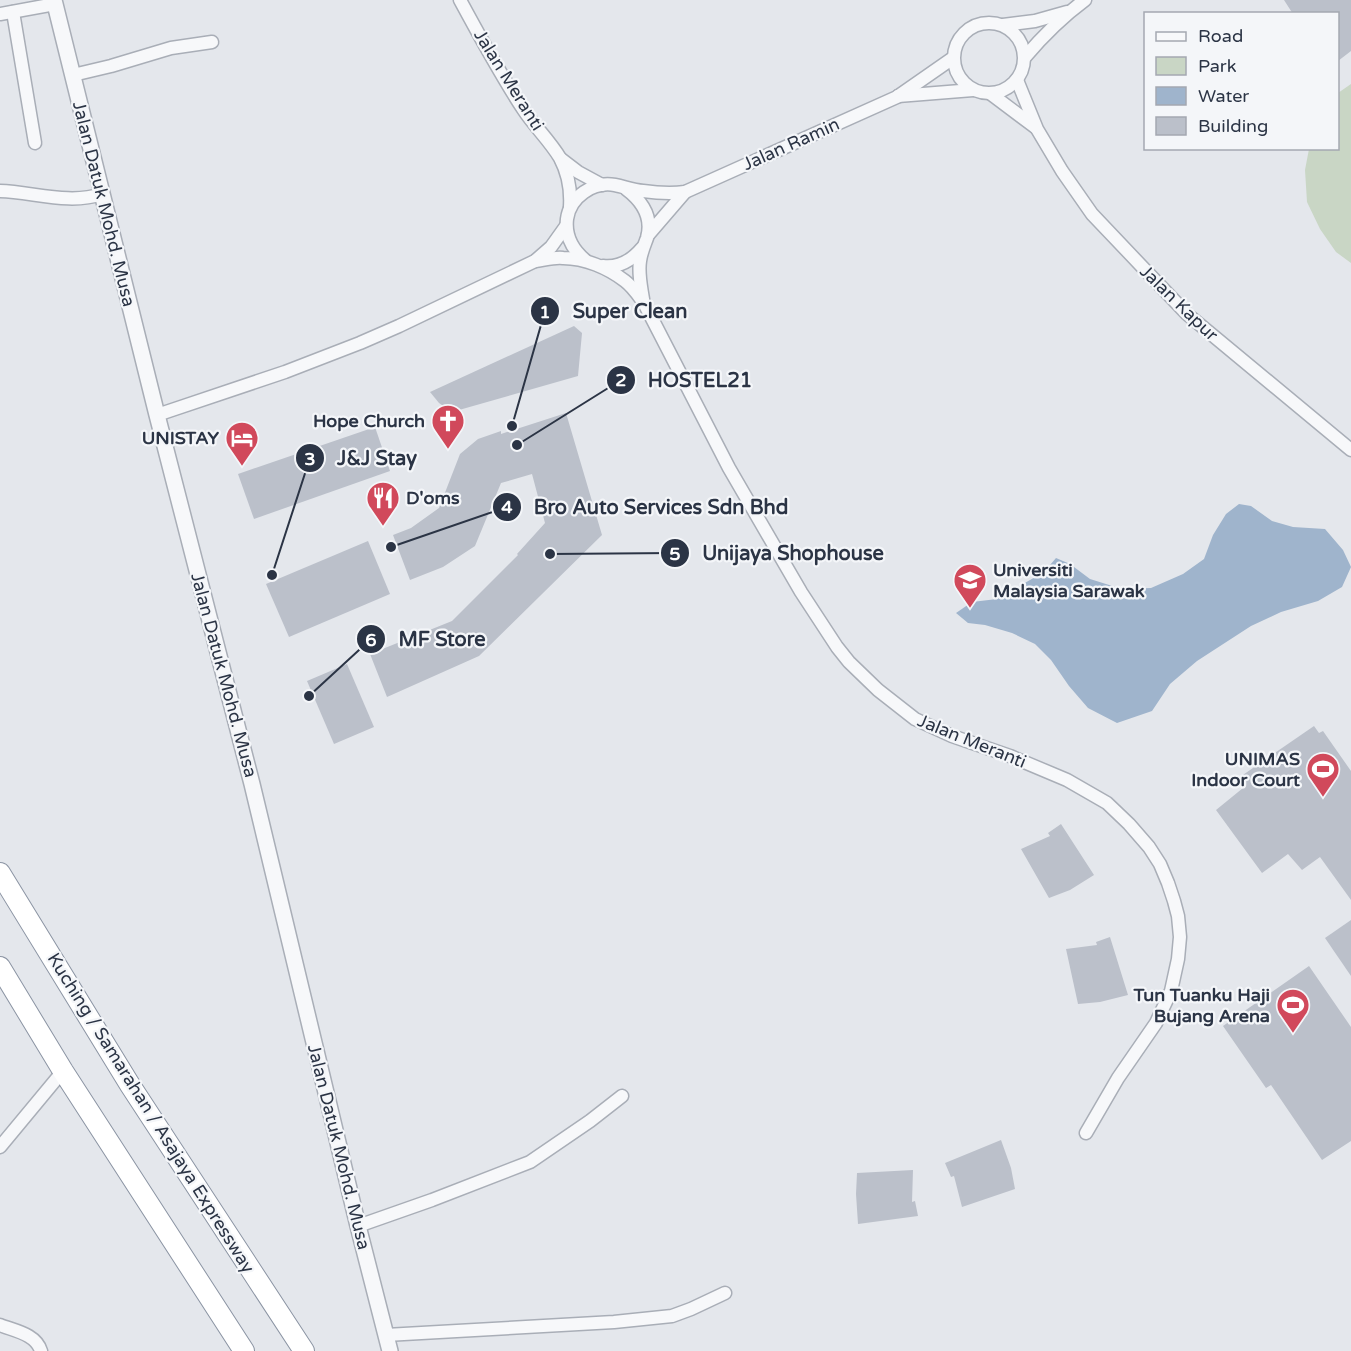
<svg xmlns="http://www.w3.org/2000/svg" width="1351" height="1351" font-family="'Varela Round',sans-serif">
  <rect width="100%" height="100%" fill="#e4e7ec"/>
  <polygon fill="#c9d6c5" points="1351,84 1351,263 1336,252 1320,229 1307,202 1305,170 1309,149 1338,148 1338,93"/>
  <polygon fill="#9fb4cc" points="1239,504 1251,506 1272,521 1293,527 1325,529 1343,550 1351,567 1342,587 1318,601 1281,612 1251,626 1197,661 1170,684 1152,711 1117,723 1088,708 1069,686 1051,660 1035,644 1012,633 985,625 968,623 956,613 972,602 997,599 1044,572 1056,558 1070,564 1090,579 1122,589 1151,588 1183,574 1204,559 1213,535 1226,514"/>
  <g fill="#bbc0ca">
    <polygon points="1284,0 1351,0 1351,51 1338,61 1338,14 1293,14"/>
    <polygon points="574,326 582,333 578,376 452,412 439,403 430,392"/>
    <polygon points="566,413 602,535 479,656 387,697 370,654 452,621 518,555 517,554 545,523 532,474 501,483 475,546 443,567 410,580 393,535 411,528 439,508 460,454 478,439 501,431 501,434"/>
    <polygon points="375,427 390,471 254,519 238,474"/>
    <polygon points="368,541 390,594 289,637 266,584"/>
    <polygon points="347,664 374,727 334,744 307,681"/>
    <polygon points="1314,726 1319,733 1323,731 1351,771 1351,900 1320,857 1302,870 1288,854 1262,873 1216,810 1243,788 1237,779"/>
    <polygon points="1061,824 1094,875 1070,890 1049,898 1021,849 1050,836 1048,833"/>
    <polygon points="1351,920 1351,976 1325,938"/>
    <polygon points="1110,937 1128,995 1100,1002 1078,1004 1066,949 1097,945 1096,942"/>
    <polygon points="1309,966 1351,1027 1351,1141 1322,1160 1271,1085 1266,1088 1223,1026"/>
    <polygon points="1001,1140 1011,1168 1015,1189 962,1207 954,1176 951,1177 945,1163"/>
    <polygon points="913,1170 912,1202 915,1201 918,1216 858,1224 856,1194 857,1173"/>
  </g>
  <g fill="none" stroke-linecap="round" stroke-linejoin="round">
    <g stroke="#a9aeb7" stroke-width="15">
      <g id="minor">
        <path d="M460,0C480,37 500,74 523,109C534,126 550,141 560,158C568,173 571,191 570,207"/>
        <polyline points="13,12 35,143"/>
        <polyline points="0,14 55,4"/>
        <circle cx="989" cy="58" r="35"/>
        <polyline points="1003,25 1035,21 1067,12"/>
        <path d="M1025,57C1043,36 1062,17 1085,0"/>
        <polyline points="73,75 111,66 171,48 212,42"/>
        <polyline points="1017,80 1037,129 1062,171 1092,214 1187,314 1351,450"/>
        <polyline points="991,94 1035,127"/>
        <polyline points="898,96 973,90"/>
        <polyline points="561,159 578,172 602,185"/>
        <path d="M626,189C642,201 653,217 647,238C644,246 641,253 640,261C638,274 641,286 643,299"/>
        <path d="M0,191C33,192 69,205 102,194"/>
        <polyline points="648,235 685,192"/>
        <path d="M585,260C572,249 565,236 567,219C570,197 593,181 615,185C625,187 633,190 643,191C657,193 671,194 685,192L897,97L953,58"/>
        <path d="M535,261C544,260 554,257 563,258C585,258 608,268 625,281C633,287 638,295 644,303L729,468L801,592L837,647L849,662L878,690L915,719L952,736L1010,756L1067,780L1107,803L1129,824L1149,847L1160,864L1168,883L1174,901L1178,916L1180,937L1178,959L1171,991L1156,1023L1118,1078L1086,1133"/>
        <path d="M603,266C620,268 632,260 642,248"/>
        <polyline points="157,415 285,372 360,343 399,326 535,261 551,247 566,226"/>
        <polyline points="0,1147 63,1071"/>
        <polyline points="358,1226 432,1200 530,1162 590,1121 622,1096"/>
        <path d="M0,1325C15,1331 36,1334 41,1351"/>
        <polyline points="386,1335 614,1322 672,1316 691,1309 725,1293"/>
      </g>
    </g>
    <g stroke="#a9aeb7" stroke-width="18">
      <polyline id="tertiary" points="54,0 157,415 252,784 358,1226 390,1351"/>
    </g>
    <g stroke="#8b94a3" stroke-width="22">
      <g id="trunk">
        <polyline points="0,873 130,1085 304,1351"/>
        <polyline points="0,967 63,1071 244,1351"/>
      </g>
    </g>
    <use href="#minor" stroke="#f7f8fa" stroke-width="12"/>
    <use href="#tertiary" stroke="#f7f8fa" stroke-width="15"/>
    <use href="#trunk" stroke="#fff" stroke-width="20"/>
  </g>
  <defs>
    <g id="church-pin" transform="scale(1.725)"><path d="M0 17L-7.5 6A9.5 9.5 0 1 1 7.5 6Z" fill="#d1495b" stroke="#f4f6f9"/><path d="M-1.2-6h2.4v3.5h3.3v2.4h-3.3V6h-2.4V-.1h-3.3v-2.4h3.3Z" fill="#fff"/></g>
    <g id="hotel-pin" transform="scale(1.725)"><path d="M0 17L-7.5 6A9.5 9.5 0 1 1 7.5 6Z" fill="#d1495b" stroke="#f4f6f9"/><path d="M-6-4.5h1.5V1H6V5H4.5V3h-9V5H-6ZM-4 0a1.8 1.8 0 1 1 3.6 0ZM.5 0V-2.5h3Q6-2.5 6 0Z" fill="#fff"/></g>
    <g id="restaurant-pin" transform="scale(1.725)"><path d="M0 17L-7.5 6A9.5 9.5 0 1 1 7.5 6Z" fill="#d1495b" stroke="#f4f6f9"/><path d="M-5-6h1v4h1v-4h1v4h1v-4h1v5L-1.5 .5V6h-2V.5L-5-1ZM5-6V6H3V1.5H1.5Q1.5-4 5-6Z" fill="#fff"/></g>
    <g id="university-pin" transform="scale(1.725)"><path d="M0 17L-7.5 6A9.5 9.5 0 1 1 7.5 6Z" fill="#d1495b" stroke="#f4f6f9"/><path d="M0-5L7-2L0 1L-7-2ZM-4 1L0 2.5L4 1V4Q0 6-4 4Z" fill="#fff"/></g>
    <g id="stadium-pin" transform="scale(1.725)"><path d="M0 17L-7.5 6A9.5 9.5 0 1 1 7.5 6Z" fill="#d1495b" stroke="#f4f6f9"/><path d="M0-5a6.5 5 0 1 0 0 10a6.5 5 0 1 0 0-10ZM-3.5-1.8h7v3.6h-7Z" fill="#fff"/></g>
  </defs>
  <g fill-rule="evenodd">
    <use href="#church-pin" x="448" y="421"/>
    <use href="#hotel-pin" x="242" y="438"/>
    <use href="#restaurant-pin" x="383" y="498"/>
    <use href="#university-pin" x="970" y="580"/>
    <use href="#stadium-pin" x="1323" y="769"/>
    <use href="#stadium-pin" x="1293" y="1005"/>
  </g>
  <g text-anchor="middle" stroke-width="4.5" stroke-linejoin="round" paint-order="stroke">
    <g font-size="18" fill="#2b3445" stroke="#f4f6f9">
      <text transform="translate(509 80) rotate(58)" y="6">Jalan Meranti</text>
      <text transform="translate(791 144) rotate(-24)" y="6">Jalan Ramin</text>
      <text transform="translate(104 204) rotate(76)" y="6">Jalan Datuk Mohd. Musa</text>
      <text transform="translate(1179 303) rotate(44)" y="6">Jalan Kapur</text>
      <text transform="translate(224 675) rotate(75)" y="6">Jalan Datuk Mohd. Musa</text>
      <text transform="translate(972 741) rotate(22)" y="6">Jalan Meranti</text>
      <text transform="translate(151 1113) rotate(58)" y="6">Kuching / Samarahan / Asajaya Expressway</text>
      <text transform="translate(339 1147) rotate(76)" y="6">Jalan Datuk Mohd. Musa</text>
    </g>
    <g font-size="18" font-weight="bold" fill="#2b3445" stroke="#f4f6f9" text-anchor="end">
      <text x="425" y="427">Hope Church</text>
      <text x="219" y="444">UNISTAY</text>
      <text x="406" y="504" text-anchor="start">D'oms</text>
      <text x="993" y="576" text-anchor="start">Universiti<tspan x="993" dy="21">Malaysia Sarawak</tspan></text>
      <text x="1300" y="765">UNIMAS<tspan x="1300" dy="21">Indoor Court</tspan></text>
      <text x="1270" y="1001">Tun Tuanku Haji<tspan x="1270" dy="21">Bujang Arena</tspan></text>
    </g>
  </g>
  <path fill="none" stroke="#2b3445" stroke-width="2" d="M512 426L545 311M517 445L621 380M272 575L310 458M391 547L507 507M550 554L675 553M309 696L371 639"/>
  <g fill="#2b3445" stroke="#f4f6f9" stroke-width="2">
    <circle cx="512" cy="426" r="6"/>
    <circle cx="517" cy="445" r="6"/>
    <circle cx="272" cy="575" r="6"/>
    <circle cx="391" cy="547" r="6"/>
    <circle cx="550" cy="554" r="6"/>
    <circle cx="309" cy="696" r="6"/>
    <circle cx="545" cy="311" r="15"/>
    <circle cx="621" cy="380" r="15"/>
    <circle cx="310" cy="458" r="15"/>
    <circle cx="507" cy="507" r="15"/>
    <circle cx="675" cy="553" r="15"/>
    <circle cx="371" cy="639" r="15"/>
  </g>
  <g font-size="18" text-anchor="middle" font-weight="bold" fill="#fff">
    <text x="545" y="318">1</text>
    <text x="621" y="386">2</text>
    <text x="310" y="465">3</text>
    <text x="507" y="513">4</text>
    <text x="675" y="560">5</text>
    <text x="371" y="646">6</text>
  </g>
  <g font-size="20" text-anchor="middle" font-weight="bold" fill="#2b3445" stroke="#f4f6f9" stroke-width="4.5" stroke-linejoin="round" paint-order="stroke">
    <text x="630" y="318">Super Clean</text>
    <text x="700" y="387">HOSTEL21</text>
    <text x="377" y="465">J&amp;J Stay</text>
    <text x="661" y="514">Bro Auto Services Sdn Bhd</text>
    <text x="793" y="560">Unijaya Shophouse</text>
    <text x="442" y="646">MF Store</text>
  </g>
  <rect x="1144" y="12" width="195" height="138" fill="#f4f6f9" stroke="#a4a8b1" stroke-width="1.5"/>
  <rect x="1156" y="32" width="30" height="9" fill="#f7f8fa" stroke="#a4a8b1" stroke-width="1.5"/>
  <text x="1198" y="42" font-size="18" fill="#2b3445">Road</text>
  <rect x="1156" y="57" width="30" height="18" fill="#c9d6c5" stroke="#a4a8b1" stroke-width="1.5"/>
  <text x="1198" y="72" font-size="18" fill="#2b3445">Park</text>
  <rect x="1156" y="87" width="30" height="18" fill="#9fb4cc" stroke="#a4a8b1" stroke-width="1.5"/>
  <text x="1198" y="102" font-size="18" fill="#2b3445">Water</text>
  <rect x="1156" y="117" width="30" height="18" fill="#bbc0ca" stroke="#a4a8b1" stroke-width="1.5"/>
  <text x="1198" y="132" font-size="18" fill="#2b3445">Building</text>
</svg>
